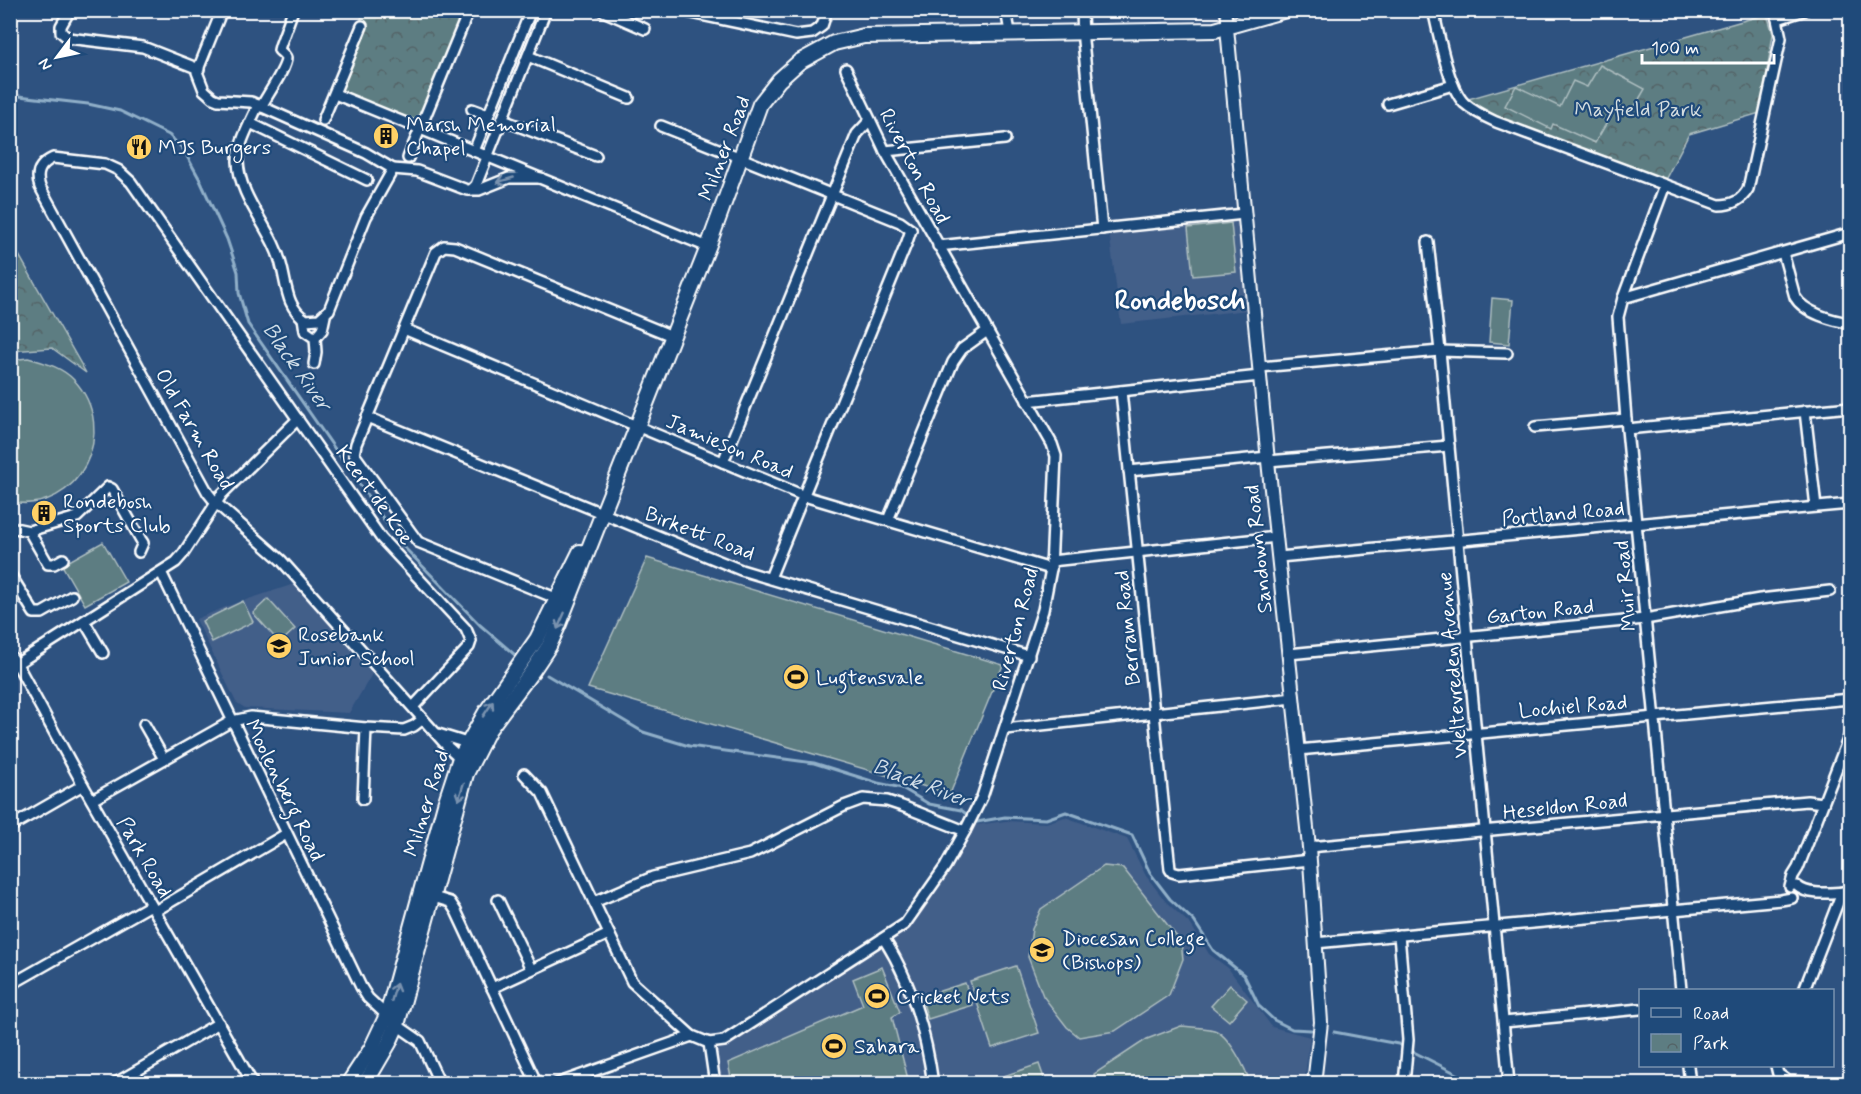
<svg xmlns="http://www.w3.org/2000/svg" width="1861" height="1094" font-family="Mynerve,sans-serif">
  <defs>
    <pattern id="park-crowns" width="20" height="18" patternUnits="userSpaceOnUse" patternTransform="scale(1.5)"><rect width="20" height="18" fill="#5d7d82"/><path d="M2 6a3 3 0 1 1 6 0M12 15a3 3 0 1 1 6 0" fill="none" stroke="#546467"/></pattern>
  </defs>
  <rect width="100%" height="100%" fill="#2e5280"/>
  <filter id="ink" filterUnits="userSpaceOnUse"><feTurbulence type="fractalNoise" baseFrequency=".0167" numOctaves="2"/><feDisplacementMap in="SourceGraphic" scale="12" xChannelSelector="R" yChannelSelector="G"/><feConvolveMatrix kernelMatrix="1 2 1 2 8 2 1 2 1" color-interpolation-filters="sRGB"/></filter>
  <g filter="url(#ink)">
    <g fill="#435e89">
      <polygon points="1235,219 1240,222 1248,310 1121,324 1109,231"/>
      <polygon points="294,584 372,674 349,713 245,708 236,702 196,619 228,606"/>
      <polygon points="1065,817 1127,839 1146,876 1166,902 1191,925 1209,954 1228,968 1272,1027 1310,1037 1304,1084 719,1083 715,1053 717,1048 891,941 914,916 946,872 975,825 1006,821 1046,823"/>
    </g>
    <g fill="url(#park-crowns)" stroke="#aebec0" stroke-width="1.5">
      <polygon points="364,11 464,11 419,122 416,123 342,93 341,90 366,27 359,24"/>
      <polygon points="1767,14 1773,34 1760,113 1689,134 1665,180 1494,117 1480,109 1468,99"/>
      <polygon points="10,241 11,241 86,373 52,348 11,351"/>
    </g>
    <g fill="#5d7d82" stroke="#aebec0" stroke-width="1.5">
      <polygon points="1600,65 1645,89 1631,113 1617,105 1595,143 1553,124 1551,129 1505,106 1516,86 1560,107 1573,81 1587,87"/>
      <polygon points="1231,223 1236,272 1193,276 1188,228"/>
      <polygon points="1492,298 1513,300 1509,344 1489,342"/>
      <path d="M28,358C45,363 62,367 74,380C121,430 79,515 11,502V360Z"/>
      <polygon points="103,542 126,582 85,605 62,565"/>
      <polygon points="647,558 1003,665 950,794 588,688"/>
      <polygon points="268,599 295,629 280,643 253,613"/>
      <polygon points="243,601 253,622 212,642 202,621"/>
      <polygon points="1104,866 1123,868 1181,942 1183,959 1169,995 1115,1031 1079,1037 1067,1027 1043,996 1028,957 1032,929 1041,909"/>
      <polygon points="1016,966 1039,1033 992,1048 970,981"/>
      <polygon points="882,967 900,1012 892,1017 909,1083 732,1083 728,1063 863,1005 853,979"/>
      <polygon points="965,983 973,1005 928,1019 921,997"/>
      <polygon points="1230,985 1247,1000 1229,1021 1211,1006"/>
      <path d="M1181,1026C1191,1027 1204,1027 1214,1030C1229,1035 1246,1069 1250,1083H1095L1094,1074L1147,1039Z"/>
      <polygon points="1039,1064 1045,1081 1039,1084 1007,1083 1004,1076"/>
    </g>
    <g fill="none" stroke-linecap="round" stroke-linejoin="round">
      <g stroke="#90afc8" stroke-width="3">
        <polyline points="10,95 88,104 120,111 169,135 183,149 199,178 227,239 238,272 239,293 248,324 401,544 480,625 515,655"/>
        <polyline points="547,675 643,732 689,746 814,763 878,783 902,788 929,804 961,810 977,822 1005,817 1046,819 1066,812 1132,835 1150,873 1170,899 1194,921 1213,950 1244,975 1259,1006 1274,1020 1292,1029 1311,1030"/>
        <polyline points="1334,1032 1398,1044 1477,1084"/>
      </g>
      <g stroke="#fff" stroke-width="14">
        <g id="minor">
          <polyline points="70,10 61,26 61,32 68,38 143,47 199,69"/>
          <polyline points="222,10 197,72 204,90 213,98 218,100 251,102 366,153 393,169"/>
          <polyline points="601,10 645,29"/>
          <polyline points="677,10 796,35 812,33 822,26 825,17 823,10"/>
          <polyline points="1006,10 1010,32"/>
          <polyline points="1082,10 1083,41 1102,229"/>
          <polyline points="1226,10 1227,28"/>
          <path d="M1433,10C1439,34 1448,87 1464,103C1473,111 1485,117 1496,122L1719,205C1732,205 1741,201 1748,189L1781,38L1775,10"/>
          <polyline points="1778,19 1805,10"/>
          <polyline points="528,56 629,98"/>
          <polyline points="335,94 708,247"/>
          <polyline points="1388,104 1453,85"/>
          <path d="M258,105C251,122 238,143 238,161C239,200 274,230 282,268C287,288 287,308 306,320L319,319L329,310L366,217L393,169L417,171L467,190H479L509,178H541"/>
          <path d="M261,107C266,97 287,67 286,58C285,55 281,52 279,50L280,46L293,10"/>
          <polyline points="472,109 488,115"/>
          <polyline points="323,120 362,26"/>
          <polyline points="503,120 596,156"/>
          <polyline points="250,123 367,180"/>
          <polyline points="661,126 900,222 911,230"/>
          <polyline points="474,151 531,10"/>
          <polyline points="885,151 1005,139"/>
          <polyline points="408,158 469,10"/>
          <polyline points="1665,185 1623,298 1618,317 1626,419 1681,990"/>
          <polyline points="471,190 476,185 546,10"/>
          <polyline points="1428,242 1440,351 1509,1084"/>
          <polyline points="938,246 1244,214"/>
          <path d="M1783,253L1795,297C1804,313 1834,321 1850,323"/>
          <polyline points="1623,298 1850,233"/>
          <polyline points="303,318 305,331 315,338 316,352 314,364"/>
          <polyline points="404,329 804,496 1051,569"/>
          <polyline points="315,338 322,330 325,316"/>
          <polyline points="1260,367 1440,351 1507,353"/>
          <polyline points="1121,391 1170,869 1172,872 1179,874 1310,860"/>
          <polyline points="1027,401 1260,376"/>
          <polyline points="1805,411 1816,507"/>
          <polyline points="367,417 741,570 1029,656"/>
          <polyline points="1535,427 1626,419"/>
          <polyline points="1627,429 1850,407"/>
          <polyline points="1268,461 1449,446"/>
          <polyline points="723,462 857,134 870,120"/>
          <polyline points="1129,471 1268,457"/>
          <polyline points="888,520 953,362 962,349 987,331"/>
          <polyline points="10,527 29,531 77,517 108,487 112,489 141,540 143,543 139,552"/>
          <polyline points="29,531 48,564 54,564 63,559"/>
          <polyline points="1279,557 1850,504"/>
          <polyline points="1051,561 1277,537"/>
          <polyline points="161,572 361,987 368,998 397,1025 420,1041 440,1084"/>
          <polyline points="10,574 34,613 42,613 72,596"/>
          <polyline points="770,578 907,242 911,230"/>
          <polyline points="558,599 418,542 354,454 356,444 436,252 444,246 455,247 672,336"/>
          <polyline points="84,621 103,653"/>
          <polyline points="1289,654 1645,619 1760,599 1830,591"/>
          <polyline points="10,655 17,664 83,785 253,1084"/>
          <polyline points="10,668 176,562 183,554 222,494 298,419"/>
          <path d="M413,707L469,647L471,641L466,629L381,538L131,182L118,170L105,164L53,158C40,164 35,173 40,187L208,493L216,503L281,560L448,747L460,758"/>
          <polyline points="144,724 164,759"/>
          <polyline points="1005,729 1294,698"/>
          <polyline points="438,734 467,743"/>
          <polyline points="1298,750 1850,699"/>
          <polyline points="524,774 542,793 632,982 692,1036 709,1043 724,1041 905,924 945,867 965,831 982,797 1043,610 1051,569 1056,456 1052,444 885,151 846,69"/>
          <polyline points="363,799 366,728"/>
          <polyline points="92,800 232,721 251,717 366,728 404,730 414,726 423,719"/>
          <polyline points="10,827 83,785"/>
          <polyline points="1309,847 1807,801 1823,803"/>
          <path d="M1797,886C1809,897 1835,892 1850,892"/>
          <polyline points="1790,887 1793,876 1798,868 1850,734"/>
          <polyline points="430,896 450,902 456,911 537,1084"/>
          <polyline points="498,900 531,969"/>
          <polyline points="594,902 653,877 750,854 844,806 863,799 887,801 902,806 965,831"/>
          <polyline points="155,911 286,834"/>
          <polyline points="1399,935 1408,1040 1404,1084"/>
          <path d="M884,939C912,983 926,1032 933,1084"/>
          <polyline points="1315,943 1781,900 1792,898"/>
          <polyline points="10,985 151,905"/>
          <polyline points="492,988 609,934"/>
          <polyline points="1804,990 1842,892"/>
          <polyline points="1504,1022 1640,1009"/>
          <polyline points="709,1043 715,1084"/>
          <polyline points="1688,1066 1690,1084"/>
          <polyline points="1776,1066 1778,1074 1788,1081 1849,1084"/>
          <polyline points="114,1084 219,1023"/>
          <polyline points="556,1084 692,1036"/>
        </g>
      </g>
      <g stroke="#fff" stroke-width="16">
        <polyline id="tertiary" points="1227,28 1268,461 1309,847 1321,1022 1314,1084"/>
      </g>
      <g stroke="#fff" stroke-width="18">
        <g id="secondary">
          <polyline points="348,1084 371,1049 387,1015 445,804 460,758 486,712 537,639 580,552"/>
          <polyline points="365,1084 389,1043 397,1025 466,774 489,729 533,670 549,646 559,624 708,247 760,104 779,80 799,62 834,43 864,36 1215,30 1286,10"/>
        </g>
      </g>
      <use href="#minor" stroke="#1f4a7a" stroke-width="9"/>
      <use href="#tertiary" stroke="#1f4a7a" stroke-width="12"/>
      <use href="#secondary" stroke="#1f4a7a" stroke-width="14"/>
    </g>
    <defs><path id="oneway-shaft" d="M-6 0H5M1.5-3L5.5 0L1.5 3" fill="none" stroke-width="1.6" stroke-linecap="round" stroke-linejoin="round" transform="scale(1.5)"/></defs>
    <g stroke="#7992af">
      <use href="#oneway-shaft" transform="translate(505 180) rotate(164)"/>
      <use href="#oneway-shaft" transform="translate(561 621) rotate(114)"/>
      <use href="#oneway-shaft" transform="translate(488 709) rotate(-56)"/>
      <use href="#oneway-shaft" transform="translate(461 792) rotate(107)"/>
      <use href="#oneway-shaft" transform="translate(394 992) rotate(-74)"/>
    </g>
  </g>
  <defs>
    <g id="building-disc" transform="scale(1.35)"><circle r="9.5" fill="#ffd166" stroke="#1f4a7a"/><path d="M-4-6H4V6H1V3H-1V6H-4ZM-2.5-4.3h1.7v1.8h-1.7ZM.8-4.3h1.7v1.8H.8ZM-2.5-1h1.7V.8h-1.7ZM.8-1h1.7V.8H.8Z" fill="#111"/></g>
    <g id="restaurant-disc" transform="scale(1.35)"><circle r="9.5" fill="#ffd166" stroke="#1f4a7a"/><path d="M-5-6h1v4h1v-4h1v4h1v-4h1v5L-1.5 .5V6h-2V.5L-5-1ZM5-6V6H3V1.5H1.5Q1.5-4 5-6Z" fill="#111"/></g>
    <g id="school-disc" transform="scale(1.35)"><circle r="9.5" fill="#ffd166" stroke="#1f4a7a"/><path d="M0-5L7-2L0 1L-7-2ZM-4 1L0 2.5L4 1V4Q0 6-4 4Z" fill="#111"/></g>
    <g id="stadium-disc" transform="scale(1.35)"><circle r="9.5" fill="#ffd166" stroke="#1f4a7a"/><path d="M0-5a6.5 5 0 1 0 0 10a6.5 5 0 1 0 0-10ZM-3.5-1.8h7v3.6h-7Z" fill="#111"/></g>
  </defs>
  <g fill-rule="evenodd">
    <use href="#building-disc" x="386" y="136"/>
    <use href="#restaurant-disc" x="139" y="147"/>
    <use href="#building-disc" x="44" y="513"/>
    <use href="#school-disc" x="279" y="646"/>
    <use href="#stadium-disc" x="796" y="677"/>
    <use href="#school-disc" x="1042" y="950"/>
    <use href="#stadium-disc" x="877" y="996"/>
    <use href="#stadium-disc" x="834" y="1046"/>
  </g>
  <g text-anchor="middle" stroke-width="4.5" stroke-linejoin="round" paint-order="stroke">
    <g font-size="21" fill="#d6dee0" stroke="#1f4a7a">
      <text x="1638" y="116">Mayfield Park</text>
    </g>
    <g font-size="21" fill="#fff" stroke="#1f4a7a" text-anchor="start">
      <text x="406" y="131">Marsh Memorial<tspan x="406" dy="24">Chapel</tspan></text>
      <text x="158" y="154">MJs Burgers</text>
      <text x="63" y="508">Rondebosh<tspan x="63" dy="24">Sports Club</tspan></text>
      <text x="298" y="641">Rosebank<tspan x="298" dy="24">Junior School</tspan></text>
      <text x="816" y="684">Lugtensvale</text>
      <text x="1062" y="945">Diocesan College<tspan x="1062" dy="24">(Bishops)</tspan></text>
      <text x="896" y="1003">Cricket Nets</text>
      <text x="854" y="1053">Sahara</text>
    </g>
    <g font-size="21" fill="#fff" stroke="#1f4a7a">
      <text transform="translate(724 148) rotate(-69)" y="7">Milner Road</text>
      <text transform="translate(915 166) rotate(62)" y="7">Riverton Road</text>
      <text transform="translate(195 429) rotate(60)" y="7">Old Farm Road</text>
      <text transform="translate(730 446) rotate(23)" y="7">Jamieson Road</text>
      <text transform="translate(375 495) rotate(54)" y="7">Keert de Koe</text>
      <text transform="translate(1563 513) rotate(-5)" y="7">Portland Road</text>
      <text transform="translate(700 533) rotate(21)" y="7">Birkett Road</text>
      <text transform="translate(1258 549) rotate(-96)" y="7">Sandown Road</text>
      <text transform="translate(1625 586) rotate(-95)" y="7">Muir Road</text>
      <text transform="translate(1540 611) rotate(-6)" y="7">Garton Road</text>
      <text transform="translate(1127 628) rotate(-96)" y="7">Berram Road</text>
      <text transform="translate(1015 629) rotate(-75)" y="7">Riverton Road</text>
      <text transform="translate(1452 665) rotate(-95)" y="7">Weltevreden Avenue</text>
      <text transform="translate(1573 706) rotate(-5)" y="7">Lochiel Road</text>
      <text transform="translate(285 790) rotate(64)" y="7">Moolenberg Road</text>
      <text transform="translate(426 803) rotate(-73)" y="7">Milner Road</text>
      <text transform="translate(1565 806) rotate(-6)" y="7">Heseldon Road</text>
      <text transform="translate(145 857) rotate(60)" y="7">Park Road</text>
    </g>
    <g font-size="22" font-style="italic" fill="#d1dee8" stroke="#1f4a7a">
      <text transform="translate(298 366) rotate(55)" y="8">Black River</text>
      <text transform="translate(922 782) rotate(21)" y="8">Black River</text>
    </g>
    <g font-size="27" font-weight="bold" fill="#fff" stroke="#1f4a7a">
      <text x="1180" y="309">Rondebosch</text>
    </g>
  </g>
  <rect width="1861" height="1094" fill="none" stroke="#1f4a7a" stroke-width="36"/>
  <rect x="18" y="18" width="1825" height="1058" fill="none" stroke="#fff" stroke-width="2" filter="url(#ink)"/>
  <rect x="1639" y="989" width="195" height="78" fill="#1f4a7a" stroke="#7992af" stroke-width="1.5"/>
  <rect x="1651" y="1008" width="30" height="9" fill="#1f4a7a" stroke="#7992af" stroke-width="1.5"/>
  <text x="1693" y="1019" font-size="18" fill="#ffffff">Road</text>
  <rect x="1651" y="1034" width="30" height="18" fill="url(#park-crowns)" stroke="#7992af" stroke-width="1.5"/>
  <text x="1693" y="1049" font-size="18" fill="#ffffff">Park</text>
  <g transform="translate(57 57) rotate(238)" stroke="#1f4a7a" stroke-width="4.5" paint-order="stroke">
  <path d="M0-4.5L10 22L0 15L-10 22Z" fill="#ffffff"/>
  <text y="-9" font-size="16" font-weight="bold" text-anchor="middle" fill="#ffffff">N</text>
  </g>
  <path d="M1642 54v9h132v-9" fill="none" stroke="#ffffff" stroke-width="3"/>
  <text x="1651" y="54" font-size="18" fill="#ffffff" stroke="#1f4a7a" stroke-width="4.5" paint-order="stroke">100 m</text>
</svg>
